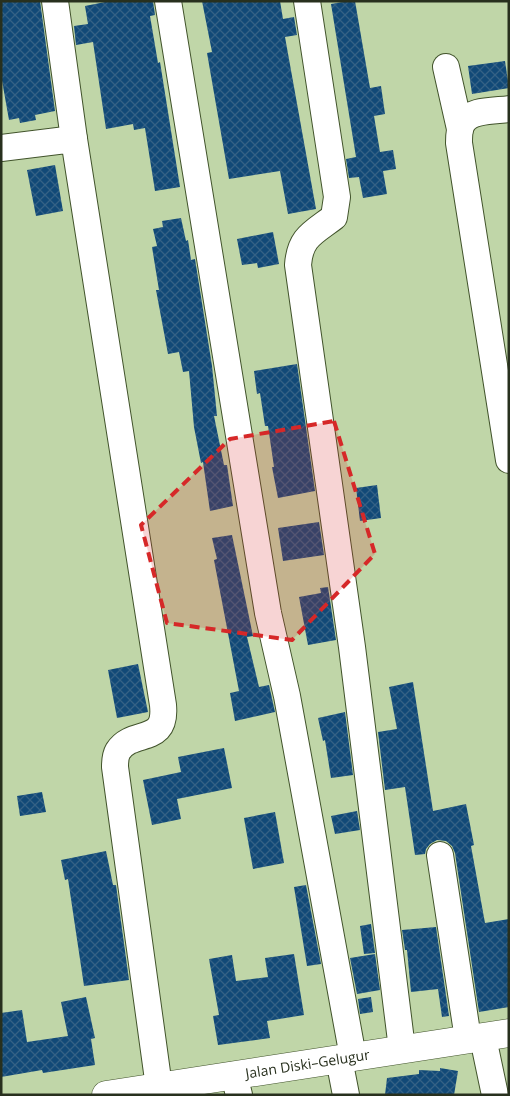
<svg xmlns="http://www.w3.org/2000/svg" width="510" height="1096" font-family="'Open Sans',sans-serif">
  <defs>
    <pattern id="building-cross-hatch" width="8" height="8" patternUnits="userSpaceOnUse" patternTransform="scale(1.25)"><rect width="8" height="8" fill="#114977"/><path d="M0 0l8 8M0 8l8-8" fill="none" stroke="#346185"/></pattern>
  </defs>
  <rect width="100%" height="100%" fill="#c0d6a8"/>
  <g fill="url(#building-cross-hatch)">
    <polygon points="1,1 40,1 55,111 35,115 36,120 20,123 19,118 9,120 1,75"/>
    <polygon points="110,1 153,1 155,15 150,16 158,63 160,62 180,187 155,191 145,128 134,130 133,124 106,129 93,42 76,45 74,26 88,24 85,6"/>
    <polygon points="202,1 280,1 283,19 294,17 297,35 285,37 316,209 288,214 280,171 229,179 207,53 212,52"/>
    <polygon points="348,1 355,1 370,88 381,86 385,114 374,116 380,152 393,150 396,169 383,171 387,194 363,198 359,177 349,178 346,159 356,157 331,4"/>
    <polygon points="505,61 509,88 472,94 468,66"/>
    <polygon points="55,165 63,211 36,216 27,170"/>
    <polygon points="181,218 186,241 188,240 191,260 195,259 212,366 217,416 214,416 224,465 227,465 233,506 210,511 203,462 201,463 194,427 189,371 183,372 179,352 168,354 156,290 159,290 152,247 157,246 153,229 163,227 162,221"/>
    <polygon points="273,232 279,264 258,268 257,263 242,265 237,239"/>
    <polygon points="297,364 315,491 278,498 272,467 274,467 268,426 265,426 260,393 257,394 254,371"/>
    <polygon points="377,485 381,518 360,521 356,488"/>
    <polygon points="319,522 324,555 283,561 278,528"/>
    <polygon points="232,535 253,636 247,637 259,687 269,685 275,712 235,721 230,693 239,691 214,560 217,559 212,538"/>
    <polygon points="328,587 336,640 308,645 299,597 321,593 320,588"/>
    <polygon points="138,664 148,712 117,718 108,670"/>
    <polygon points="413,682 433,811 466,804 474,845 471,846 485,923 509,919 509,1007 479,1012 455,853 452,846 446,841 437,840 430,844 426,849 425,854 415,855 405,787 385,790 378,732 397,729 389,687"/>
    <polygon points="345,712 353,775 331,778 325,740 323,741 318,718"/>
    <polygon points="224,748 232,788 177,799 181,819 152,825 143,780 181,772 178,757"/>
    <polygon points="42,792 46,812 20,816 17,796"/>
    <polygon points="357,811 360,830 335,834 331,816"/>
    <polygon points="275,812 284,863 253,869 244,818"/>
    <polygon points="106,851 113,885 116,885 129,980 84,986 68,879 65,880 61,860"/>
    <polygon points="306,885 321,964 307,966 294,887"/>
    <polygon points="371,924 375,953 364,954 360,926"/>
    <polygon points="436,927 449,1016 442,1017 438,989 411,992 407,950 405,950 402,930"/>
    <polygon points="294,954 304,1015 267,1021 270,1038 218,1045 213,1016 219,1015 209,959 232,955 236,981 268,977 265,958"/>
    <polygon points="375,954 380,990 357,994 350,958"/>
    <polygon points="86,997 95,1038 91,1039 95,1065 43,1073 42,1070 1,1077 1,1013 22,1010 27,1042 68,1036 61,1002"/>
    <polygon points="371,997 373,1012 360,1014 358,999"/>
    <polygon points="440,1068 458,1071 454,1095 385,1095 387,1078 419,1074 419,1070 440,1071"/>
  </g>
  <g fill="none" stroke-linecap="round" stroke-linejoin="round">
    <g stroke="#41532b" stroke-width="28">
      <g id="minor">
        <polyline points="55,1 74,139"/>
        <polyline points="168,1 268,613 287,696 353,1057"/>
        <path d="M307,1L337,197L334,217C313,233 300,237 298,265L352,647L402,1049"/>
        <polyline points="446,67 460,129"/>
        <path d="M509,109C495,111 469,109 462,124C459,129 459,137 459,143L509,460"/>
        <path d="M1,148L74,139L163,705C167,746 133,728 118,751C115,756 115,762 115,767L159,1087"/>
        <polyline points="440,855 468,1039"/>
        <polyline points="483,1038 495,1095"/>
        <polyline points="339,1059 346,1095"/>
        <polyline points="234,1075 239,1095"/>
      </g>
    </g>
    <g stroke="#41532b" stroke-width="29">
      <g id="major">
        <path id="s1" d="M106,1095L509,1033"/>
      </g>
    </g>
    <use href="#minor" stroke="#fff" stroke-width="26"/>
    <use href="#major" stroke="#fff" stroke-width="28"/>
  </g>
  <path fill="#d62828" fill-opacity="0.2" stroke="#d62828" stroke-width="4" stroke-dasharray="10 6" stroke-linejoin="round" d="M334,421L375,554L292,640L167,623L141,525L230,439Z"/>
  <g text-anchor="middle" stroke-width="5" stroke-linejoin="round" paint-order="stroke">
    <g font-size="14" fill="#28301e" stroke="#e7f2db">
      <text dy="5" stroke="none"><textPath href="#s1" startOffset="204">Jalan Diski–Gelugur</textPath></text>
    </g>
  </g>
  <rect width="510" height="1096" fill="none" stroke="#28301e" stroke-width="5"/>
</svg>
